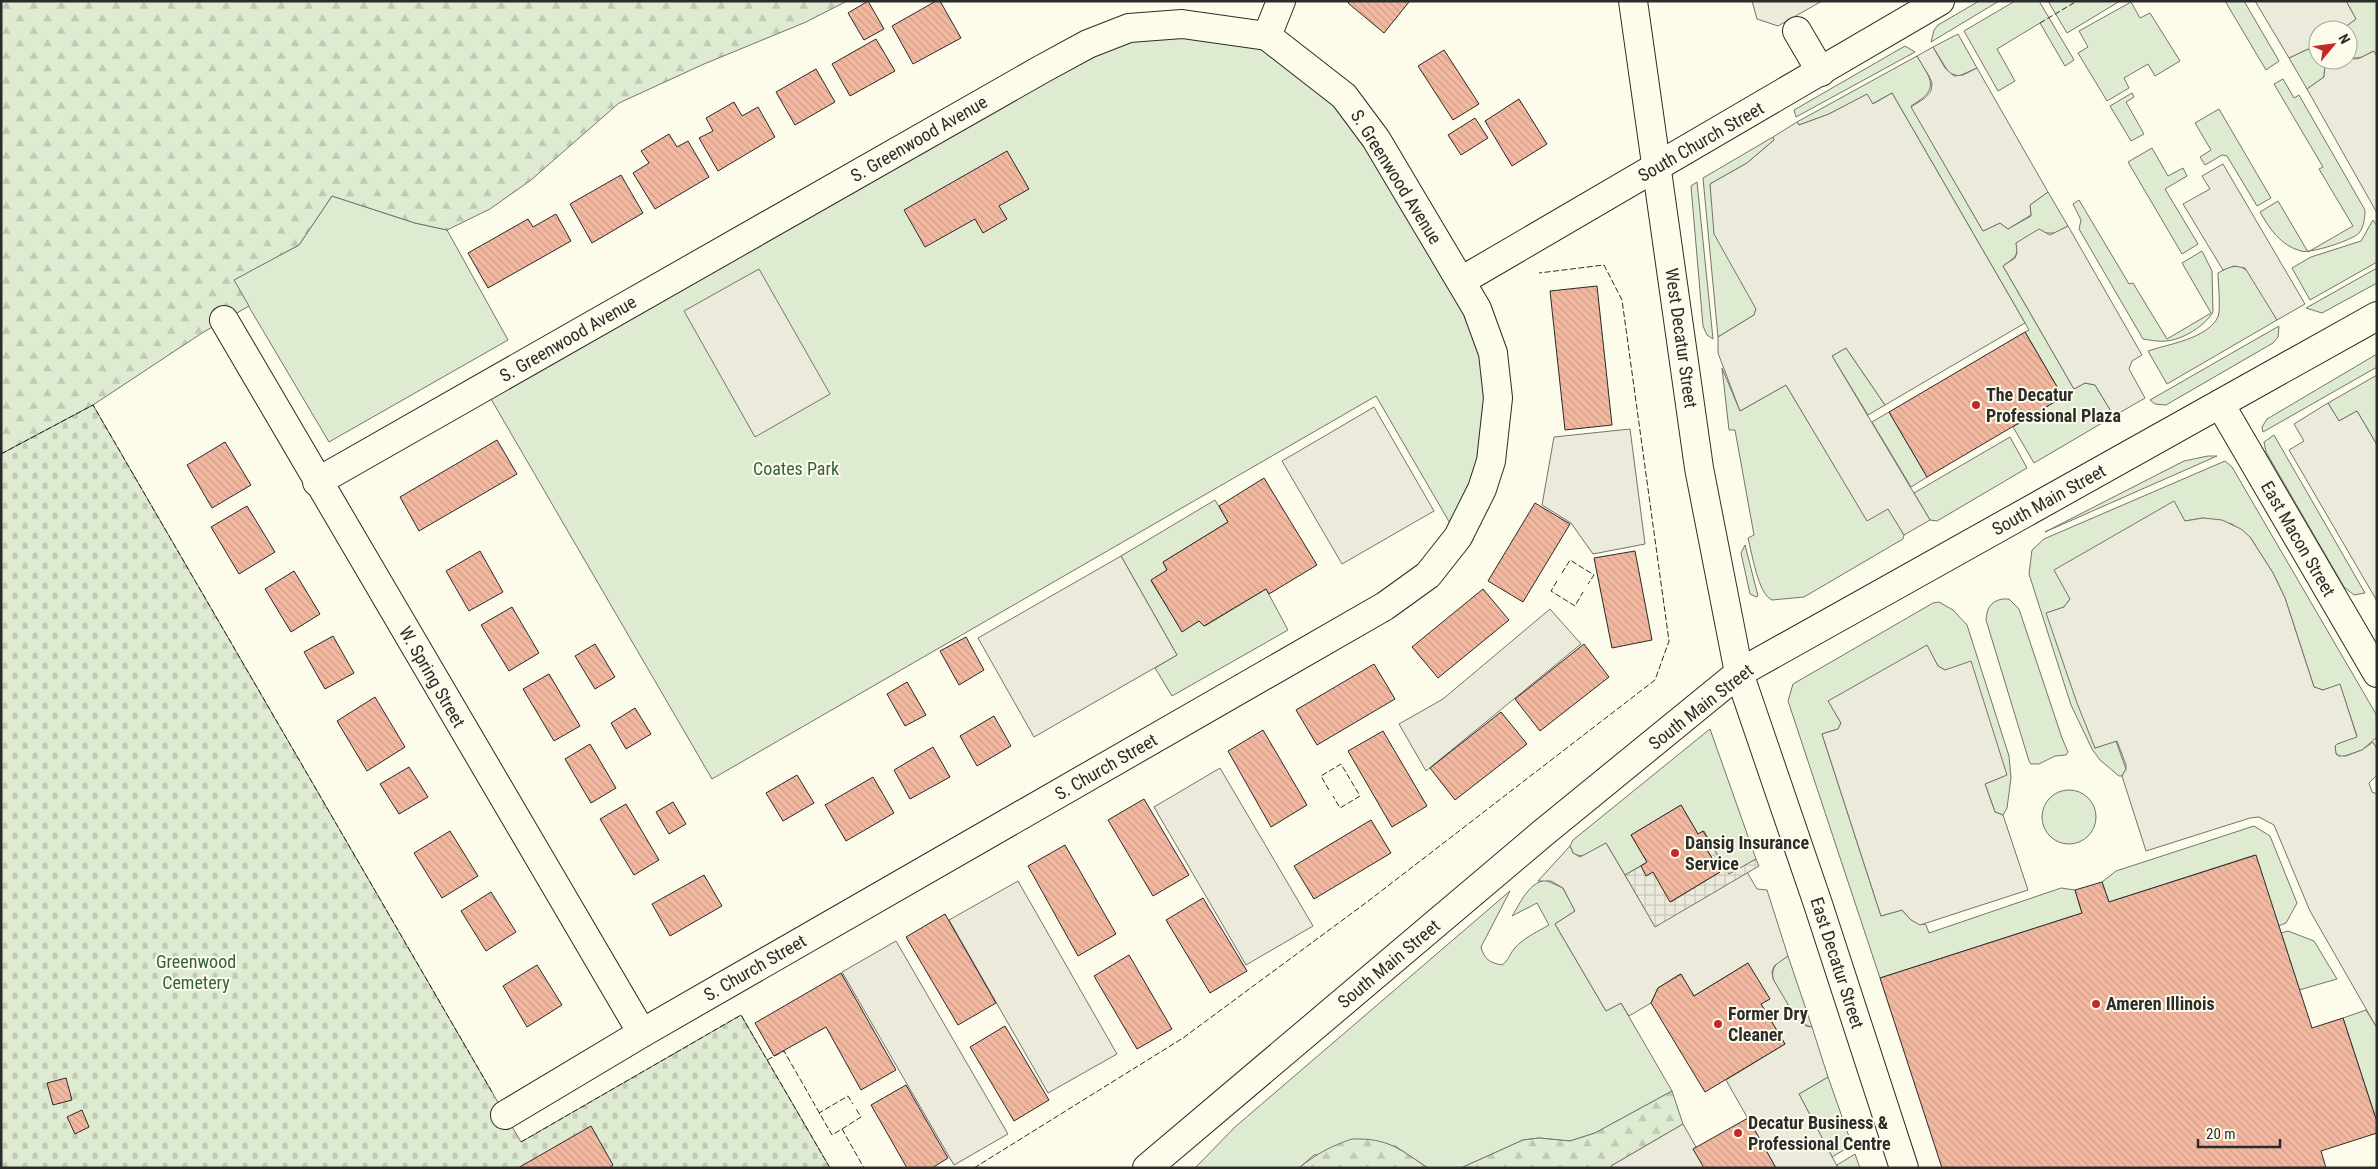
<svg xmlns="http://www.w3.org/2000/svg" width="2378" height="1169" font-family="'Roboto Condensed',sans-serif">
  <defs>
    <pattern id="forest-firs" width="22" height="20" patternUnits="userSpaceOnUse" patternTransform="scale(1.25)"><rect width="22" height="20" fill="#deebd1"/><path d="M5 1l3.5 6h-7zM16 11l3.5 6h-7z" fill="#bfcab4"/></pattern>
    <pattern id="cemetery-stones" width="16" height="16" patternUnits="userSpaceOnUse" patternTransform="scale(1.25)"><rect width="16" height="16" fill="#deebd1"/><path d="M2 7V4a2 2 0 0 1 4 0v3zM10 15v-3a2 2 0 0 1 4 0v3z" fill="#bfcab4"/></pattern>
    <pattern id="plaza-grid" width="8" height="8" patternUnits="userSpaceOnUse" patternTransform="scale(1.25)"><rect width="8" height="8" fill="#eceadb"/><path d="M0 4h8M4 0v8" fill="none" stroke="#cbc9bc"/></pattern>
    <pattern id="building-back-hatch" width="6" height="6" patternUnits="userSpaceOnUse" patternTransform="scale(1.25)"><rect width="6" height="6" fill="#f2b8a0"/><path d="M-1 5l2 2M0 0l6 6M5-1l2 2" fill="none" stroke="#d09e8a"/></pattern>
  </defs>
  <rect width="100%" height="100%" fill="#fdfbea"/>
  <g fill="#deebd1" stroke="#74746e">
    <polygon points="1979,1 1999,1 1931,42 1934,30 1938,25"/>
    <polygon points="2015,1 2039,1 2074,60 2065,66 2040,23 1997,49 2015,81 1998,91 1964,31"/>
    <polygon points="2048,1 2120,1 2067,33"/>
    <polygon points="2225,1 2244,1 2279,61 2266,70"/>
    <path d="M2346,1H2377V57L2373,51C2364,56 2358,61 2348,56V30H2341L2356,19Z"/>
    <polygon points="2131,2 2140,18 2150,13 2180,61 2155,76 2148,64 2124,78 2129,88 2107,101 2078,53 2088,47 2079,31"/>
    <polygon points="1129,28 1267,36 1344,96 1477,309 1498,398 1458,537 1376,396 712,779 484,387"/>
    <polygon points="1958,34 1977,68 1959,76 1949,73 1933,47"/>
    <polygon points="1905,46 1915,52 1796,117 1794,110"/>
    <polygon points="2308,49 2318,54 2318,60 2334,60 2325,65 2324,77 2307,89 2289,58"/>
    <path d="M1917,56C1932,81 1940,89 1911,106L1983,231L2000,223L2008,229L2031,216L2030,205L2048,192L2068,226L2055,233H2044L2016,243C2020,256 2012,259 2003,266L2074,389L2085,383L2095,385L2114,416L2034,463L2013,427L2063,397L2025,332L2029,330L2025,323L1892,93L1872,104L1866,95L1829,114L1799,125L1797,122Z"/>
    <path d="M2283,79L2294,98L2299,95L2365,210C2365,217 2364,227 2359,233C2353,240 2310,254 2301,251C2281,246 2269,228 2260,212L2278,201L2308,252L2353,226L2319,169L2323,167L2274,84Z"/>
    <polygon points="2132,93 2134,97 2126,102 2144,134 2131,141 2110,106"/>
    <polygon points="2219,109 2271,198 2257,206 2227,156 2222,155 2205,165 2200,157 2211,150 2195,123"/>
    <polygon points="1773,137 1774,140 1747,163 1710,184 1756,309 1754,315 1718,337 1703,178"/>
    <polygon points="2152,148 2168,176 2183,168 2187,176 2165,189 2198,244 2182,254 2128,162"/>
    <polygon points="1697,182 1713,339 1707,335 1703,326 1691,186"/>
    <polygon points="332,196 415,223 447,230 508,340 329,442 233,280 299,245"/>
    <path d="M2079,200L2129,284L2133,283L2167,339L2211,313L2182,263L2202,251L2212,271L2213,312C2205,326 2182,340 2166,341C2159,342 2150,340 2143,339L2079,229L2081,220L2073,204Z"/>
    <polygon points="2373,220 2377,226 2377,262 2310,300 2292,268 2311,257 2361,241"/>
    <path d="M2240,266L2250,273L2277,320L2167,384L2148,351C2168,344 2207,339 2218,317C2221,309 2218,283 2218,273L2229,267Z"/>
    <polygon points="2377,268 2377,283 2322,313 2306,308"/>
    <polygon points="2279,326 2278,337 2273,343 2166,405 2155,404 2150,400"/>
    <polygon points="1846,348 1885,405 1868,415 1832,356"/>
    <polygon points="2377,354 2377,367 2263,432 2262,427 2267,419"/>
    <path d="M1722,368L1740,411L1786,385L1867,520L1888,508L1904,535L1903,539L1804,597L1772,600C1758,594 1752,553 1748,538L1754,535L1735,430H1729Z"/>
    <polygon points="2377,375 2377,445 2357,411 2339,421 2328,403"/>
    <polygon points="1889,412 1927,477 1911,487 1872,422"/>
    <polygon points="2274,435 2365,593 2354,595 2344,587 2266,452 2264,442"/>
    <polygon points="2010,437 2027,468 1937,521 1930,520 1914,493"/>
    <polygon points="2208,456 2217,456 2045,532 2184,461"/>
    <polygon points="2225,461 2232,467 2376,714 2377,737 2362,750 2342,757 2336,754 2335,746 2337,744 2357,736 2340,685 2323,690 2314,687 2285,598 2273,573 2250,537 2232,524 2203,518 2185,521 2068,594 2070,599 2064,607 2047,613 2095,748 2116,741 2126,769 2122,776 2119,776 2100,760 2092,749 2071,705 2029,574 2032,550 2044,539"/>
    <polygon points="1215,500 1228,522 1163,562 1167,570 1151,581 1182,631 1199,621 1205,626 1266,589 1288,630 1172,696 1155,668 1177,655 1121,556"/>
    <polygon points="1745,545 1758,596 1756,597 1750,594 1741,553"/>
    <path d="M2002,599H2009L2019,609L2062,738L2068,752L2066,755L2055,756L2039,764H2031L2029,761L1986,620C1987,608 1990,602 2002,599Z"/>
    <polygon points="1939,602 1953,610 1967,625 2009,756 2011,778 2007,808 2003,815 1995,812 1985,784 2006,775 1949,669 1945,670 1938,666 1927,646 1829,702 1841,723 1838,729 1822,734 1881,916 1902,910 1911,920 1926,925 1929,933 2061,888 2075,890 2082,913 1880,978 1788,701 1793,684 1933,603"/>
    <path d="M1710,729L1756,859L1729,875L1704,831L1698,834L1681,805L1631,835L1647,862L1625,875L1606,843C1596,849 1584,861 1573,853L1570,846L1573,840Z"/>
    <circle cx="2069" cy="817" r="27"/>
    <polygon points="2254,826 2270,836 2297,903 2286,923 2278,926 2255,855 2109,902 2102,882 2116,871"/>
    <path d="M1545,880L1563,888L1575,911L1555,924L1606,1011L1621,1003L1672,1091L1595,1133L1570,1141L1539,1138L1523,1140L1461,1168H1428L1395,1146L1314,1155L1299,1168H1195L1235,1127L1510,891L1481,947C1484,959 1490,963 1502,965C1509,960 1509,955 1514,949C1523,938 1537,932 1549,925L1537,903L1512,916C1521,902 1528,884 1545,880Z"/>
    <polygon points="2288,931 2314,941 2337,979 2299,990 2281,933"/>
    <path d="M1788,956L1812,1027C1792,1023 1783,995 1773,979C1771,966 1778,962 1788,956Z"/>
    <polygon points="2366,1010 2377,1028 2377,1122 2343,1018"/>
    <polygon points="1828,1077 1852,1145 1832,1157 1799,1094"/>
    <polygon points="1855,1154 1860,1168 1838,1168 1837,1165"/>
  </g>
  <g fill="url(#forest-firs)" stroke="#74746e">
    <polygon points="1,1 847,1 806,22 704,64 619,103 531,180 490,209 447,230 415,223 332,196 299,245 234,280 249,306 202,333 93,405 1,454"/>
    <polygon points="1672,1091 1683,1124 1611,1166 1612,1168 1461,1168 1523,1140 1539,1138 1570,1141 1595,1133"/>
    <path d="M1352,1139C1389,1138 1399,1149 1428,1168H1299C1316,1154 1331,1146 1352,1139Z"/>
  </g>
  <polygon fill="url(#cemetery-stones)" stroke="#74746e" points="93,405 521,1142 741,1015 830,1168 1,1168 1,454"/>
  <g fill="#eceadb" stroke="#74746e">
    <polygon points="1752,1 1822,1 1778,26 1757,19"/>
    <polygon points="2255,1 2346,1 2356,19 2341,30 2318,30 2318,54 2308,49 2289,58"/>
    <polygon points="1933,47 1945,68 1954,76 1963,75 1977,68 2048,192 2030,205 2031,215 2008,229 2000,223 1983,231 1911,107 1925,98 1931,91 1932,83 1929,76 1917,56"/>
    <polygon points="2374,51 2377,57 2377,213 2307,89 2324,77 2325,65 2334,60 2348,60 2348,56 2354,59 2360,58"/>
    <polygon points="1892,93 2025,323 1885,405 1846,348 1832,356 1930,520 1904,535 1888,509 1867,521 1786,385 1740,411 1718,353 1718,337 1754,315 1756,309 1714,234 1710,184 1747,163 1774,140 1773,137 1797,122 1799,125 1829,114 1867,94 1873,104"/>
    <polygon points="2223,164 2305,304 2277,320 2245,268 2234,266 2223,270 2183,204 2210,189 2202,176"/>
    <polygon points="2068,226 2142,355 2132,361 2129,369 2145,398 2114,416 2095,385 2085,383 2074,389 2003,266 2015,258 2017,253 2016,243 2039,229 2050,235"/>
    <polygon points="759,269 830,394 755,437 684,311"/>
    <polygon points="2328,403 2339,421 2357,411 2377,445 2377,601 2289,450 2304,441 2294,424"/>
    <polygon points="1374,407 1434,511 1342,564 1282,461"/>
    <polygon points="1630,429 1645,544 1593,554 1571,523 1542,505 1554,437"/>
    <polygon points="2174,501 2185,521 2203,518 2222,520 2241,529 2250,537 2273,573 2285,598 2314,687 2323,690 2340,684 2357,737 2337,744 2335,746 2336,754 2339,756 2346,756 2362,750 2373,742 2377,749 2377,775 2369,783 2372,792 2377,794 2377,1028 2310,911 2274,825 2259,817 2250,818 2146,851 2122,776 2126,769 2126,765 2117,741 2095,748 2077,703 2046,613 2064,607 2070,599 2054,570"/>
    <polygon points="1121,556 1177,655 1034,737 978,638"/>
    <polygon points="1550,609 1581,644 1426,771 1399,724 1443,699"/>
    <polygon points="1927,645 1938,666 1945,670 1971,661 2007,775 1985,784 1995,812 2003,815 2028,890 1920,925 1911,920 1902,910 1881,916 1822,734 1838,729 1841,723 1828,701"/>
    <polygon points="1220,768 1313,926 1246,965 1154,807"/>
    <polygon points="1606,843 1655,926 1747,872 1757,889 1767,890 1788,956 1774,966 1772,972 1773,979 1796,1018 1806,1026 1812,1027 1828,1077 1799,1094 1838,1168 1776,1168 1726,1080 1785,1044 1761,1004 1748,963 1694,996 1680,974 1658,988 1651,1003 1629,1016 1621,1003 1606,1011 1555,924 1575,911 1563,888 1551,881 1538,881 1570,846 1573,853 1580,857"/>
    <polygon points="1018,881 1117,1054 1048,1093 949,920"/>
    <polygon points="896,941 1008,1134 954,1165 842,972"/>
    <polygon points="1683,1124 1708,1168 1612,1168 1611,1166"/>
  </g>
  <polygon fill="url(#plaza-grid)" stroke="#74746e" points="1708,839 1729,874 1756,859 1759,866 1655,927 1625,875 1641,866 1653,872 1671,902 1720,872 1703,843"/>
  <g fill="url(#building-back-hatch)" stroke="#2b2b2b">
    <polygon points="868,1 884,29 864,40 848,13"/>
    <polygon points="936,1 940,1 961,38 913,64 892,26"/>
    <polygon points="1350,1 1408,1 1409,2 1384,33 1348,3"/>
    <polygon points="876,39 895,71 850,96 832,64"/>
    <polygon points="1444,50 1479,104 1453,120 1418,66"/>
    <polygon points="816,69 835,102 795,125 776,92"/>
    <polygon points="1519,99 1547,144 1512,166 1485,121"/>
    <polygon points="734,102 742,116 758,107 775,137 718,171 699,138 713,131 706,118"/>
    <polygon points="1475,118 1488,138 1461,155 1448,135"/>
    <polygon points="669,134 677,147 688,141 709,177 655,209 633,173 649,163 641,151"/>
    <polygon points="1007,151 1029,189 999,206 1007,219 983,233 975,219 925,247 904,210"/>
    <polygon points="621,175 643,213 592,243 570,204"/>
    <polygon points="556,214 571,241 488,288 468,253 528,219 533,227"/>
    <polygon points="1597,286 1612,425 1565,430 1550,291"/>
    <polygon points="2025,332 2063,397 1927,477 1889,412"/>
    <polygon points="497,440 517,474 419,531 400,497"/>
    <polygon points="225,442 251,485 212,508 187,465"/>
    <polygon points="1264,478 1317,565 1269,594 1266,589 1204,626 1199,621 1182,632 1151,580 1167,570 1163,562 1228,522 1219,506"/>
    <polygon points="1535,503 1570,524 1523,602 1488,581"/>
    <polygon points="247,506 275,552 239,574 211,527"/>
    <polygon points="480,551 503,592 469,611 446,571"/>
    <polygon points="1635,551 1652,640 1612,648 1594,558"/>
    <polygon points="294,571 320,614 291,632 265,589"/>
    <polygon points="1483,589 1509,620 1438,678 1412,647"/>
    <polygon points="512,607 539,653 509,671 481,625"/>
    <polygon points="333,636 354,673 325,689 304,652"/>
    <polygon points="966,637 984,670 959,685 940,651"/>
    <polygon points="595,644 615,677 595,689 575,656"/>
    <polygon points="1584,644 1609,677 1540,731 1515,699"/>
    <polygon points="1374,664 1395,699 1317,745 1296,710"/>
    <polygon points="549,674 580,726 554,741 523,689"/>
    <polygon points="907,682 926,715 905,726 887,694"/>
    <polygon points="375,697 405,747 367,771 337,721"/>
    <polygon points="635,708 651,734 626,749 611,723"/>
    <polygon points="1501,712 1527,744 1455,800 1430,768"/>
    <polygon points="994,716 1011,746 977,766 960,736"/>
    <polygon points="1263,730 1307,805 1271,827 1228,751"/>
    <polygon points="1383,731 1427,806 1392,827 1348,751"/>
    <polygon points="590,744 616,788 591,803 565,759"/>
    <polygon points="933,747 950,777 910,799 894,770"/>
    <polygon points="409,767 428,797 399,814 380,784"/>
    <polygon points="797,775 814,803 783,821 766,793"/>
    <polygon points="873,777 894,813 846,841 825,805"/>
    <polygon points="1144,799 1189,875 1153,896 1108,820"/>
    <polygon points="673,802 686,824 669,834 656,812"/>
    <polygon points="626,804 659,860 634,875 600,819"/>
    <polygon points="1681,805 1698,834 1703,831 1708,839 1703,843 1720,872 1670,902 1653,872 1646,876 1641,866 1647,862 1631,835"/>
    <polygon points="1371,820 1391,853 1314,899 1294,866"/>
    <polygon points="450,831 478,876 442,898 414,853"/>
    <polygon points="1065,845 1116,934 1078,956 1028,866"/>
    <polygon points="2256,855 2312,1028 2343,1018 2377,1122 2377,1133 2321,1151 2326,1168 1942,1168 1880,978 2082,913 2075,890 2102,882 2109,902"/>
    <polygon points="704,875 722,906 670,936 652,904"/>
    <polygon points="491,892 516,932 486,951 461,911"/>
    <polygon points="1203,898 1247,971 1210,993 1166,920"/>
    <polygon points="945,914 996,1003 958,1025 906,937"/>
    <polygon points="1129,955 1172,1029 1137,1049 1094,976"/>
    <polygon points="1748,963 1770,999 1761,1004 1785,1044 1705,1092 1651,1003 1658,988 1681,974 1694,996"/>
    <polygon points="537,965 562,1005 527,1027 503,986"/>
    <polygon points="841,973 896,1070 861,1090 826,1027 774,1056 755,1023"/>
    <polygon points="1005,1026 1049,1100 1014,1121 970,1047"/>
    <polygon points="66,1078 72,1100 53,1105 47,1083"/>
    <polygon points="906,1085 948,1158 932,1168 907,1168 871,1105"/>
    <polygon points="82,1110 89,1127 75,1134 67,1117"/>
    <polygon points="1748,1118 1776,1168 1704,1168 1693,1149"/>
    <polygon points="591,1126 613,1165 609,1168 518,1168"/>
  </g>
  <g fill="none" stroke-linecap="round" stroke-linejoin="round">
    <g stroke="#2b2b2b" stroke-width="30">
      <g id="minor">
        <polyline points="1633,1 1699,468 1739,673 1818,904 1904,1168"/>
        <polyline points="1797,31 1821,72"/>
        <polyline points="1267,36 1281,1"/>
        <polyline points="1461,281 1940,1"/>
        <polyline points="224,320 642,1033"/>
        <polyline points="2220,404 2377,673"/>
        <polyline points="317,482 1042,69 1088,44 1129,28 1182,24 1267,36 1344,96 1376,139 1477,309 1493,353 1498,398 1491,461 1482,489 1458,537 1428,575 1385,606 642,1033 505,1115"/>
      </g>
    </g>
    <g stroke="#2b2b2b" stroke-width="30">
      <polyline id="major" points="1147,1168 1543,833 1739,673 2377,316"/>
    </g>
    <use href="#minor" stroke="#fdfbea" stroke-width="28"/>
    <use href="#major" stroke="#fdfbea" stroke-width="28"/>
    <g stroke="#2b2b2b" stroke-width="1" stroke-dasharray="6 2.5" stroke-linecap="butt">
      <polyline points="2040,23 2077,1"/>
      <polyline points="1,454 93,405 492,1092"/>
      <polyline points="1562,573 1570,560 1594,575 1588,584"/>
      <polyline points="1557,581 1551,591 1575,606 1583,592"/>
      <polyline points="1329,790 1321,776 1341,764 1360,796 1340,808 1333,796"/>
      <polyline points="767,1060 784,1051 832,1135 842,1129 864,1168"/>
      <polyline points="820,1114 819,1113 848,1096 853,1104"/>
      <polyline points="842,1129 861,1117 856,1109"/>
      <polyline points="521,1142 741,1015 830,1168"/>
      <polyline points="974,1168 1183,1038 1367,902 1655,680 1669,641 1622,300 1604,265 1539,273"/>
    </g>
  </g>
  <g fill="#c62828" stroke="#fdfbea" stroke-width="2">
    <circle cx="1976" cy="405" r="5"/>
    <circle cx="1675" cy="853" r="5"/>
    <circle cx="2096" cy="1004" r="5"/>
    <circle cx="1718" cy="1024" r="5"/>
    <circle cx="1738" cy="1133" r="5"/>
  </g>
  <g text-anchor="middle" stroke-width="4" stroke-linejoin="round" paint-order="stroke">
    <g font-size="18" fill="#2b2b2b" stroke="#fdfbea">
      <text transform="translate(919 139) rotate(-30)" y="6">S. Greenwood Avenue</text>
      <text transform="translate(1701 142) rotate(-30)" y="6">South Church Street</text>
      <text transform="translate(1396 177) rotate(58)" y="6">S. Greenwood Avenue</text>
      <text transform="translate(1681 338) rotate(82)" y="6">West Decatur Street</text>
      <text transform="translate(568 339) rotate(-30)" y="6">S. Greenwood Avenue</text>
      <text transform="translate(2049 500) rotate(-29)" y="6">South Main Street</text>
      <text transform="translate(2298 539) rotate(60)" y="6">East Macon Street</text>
      <text transform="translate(432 677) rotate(60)" y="6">W. Spring Street</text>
      <text transform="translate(1701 707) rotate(-38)" y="6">South Main Street</text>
      <text transform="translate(1106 767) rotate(-30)" y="6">S. Church Street</text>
      <text transform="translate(1837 963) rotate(72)" y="6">East Decatur Street</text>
      <text transform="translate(1389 964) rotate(-40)" y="6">South Main Street</text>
      <text transform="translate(755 968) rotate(-30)" y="6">S. Church Street</text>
    </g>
    <g font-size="18" font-weight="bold" fill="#2b2b2b" stroke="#fdfbea" text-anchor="start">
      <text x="1986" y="401">The Decatur<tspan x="1986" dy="21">Professional Plaza</tspan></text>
      <text x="1685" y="849">Dansig Insurance<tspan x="1685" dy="21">Service</tspan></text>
      <text x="2106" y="1010">Ameren Illinois</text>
      <text x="1728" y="1020">Former Dry<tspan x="1728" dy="21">Cleaner</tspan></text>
      <text x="1748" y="1129">Decatur Business &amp;<tspan x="1748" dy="21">Professional Centre</tspan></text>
    </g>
    <g font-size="18" fill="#34623c" stroke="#fdfbea">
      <text x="796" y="475">Coates Park</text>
      <text x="196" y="968">Greenwood<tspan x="196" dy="21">Cemetery</tspan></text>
    </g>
  </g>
  <rect width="2378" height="1169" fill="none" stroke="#2b2b2b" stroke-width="5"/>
  <g transform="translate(2333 45) rotate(61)"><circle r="24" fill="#fdfbea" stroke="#a9a89e"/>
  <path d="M0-4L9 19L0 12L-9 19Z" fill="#c62828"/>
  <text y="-8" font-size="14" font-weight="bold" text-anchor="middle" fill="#2b2b2b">N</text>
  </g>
  <path d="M2198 1139v8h82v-8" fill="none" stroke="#2b2b2b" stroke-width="2.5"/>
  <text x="2206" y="1139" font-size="15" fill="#2b2b2b" stroke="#fdfbea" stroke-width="4" paint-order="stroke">20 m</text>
</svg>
